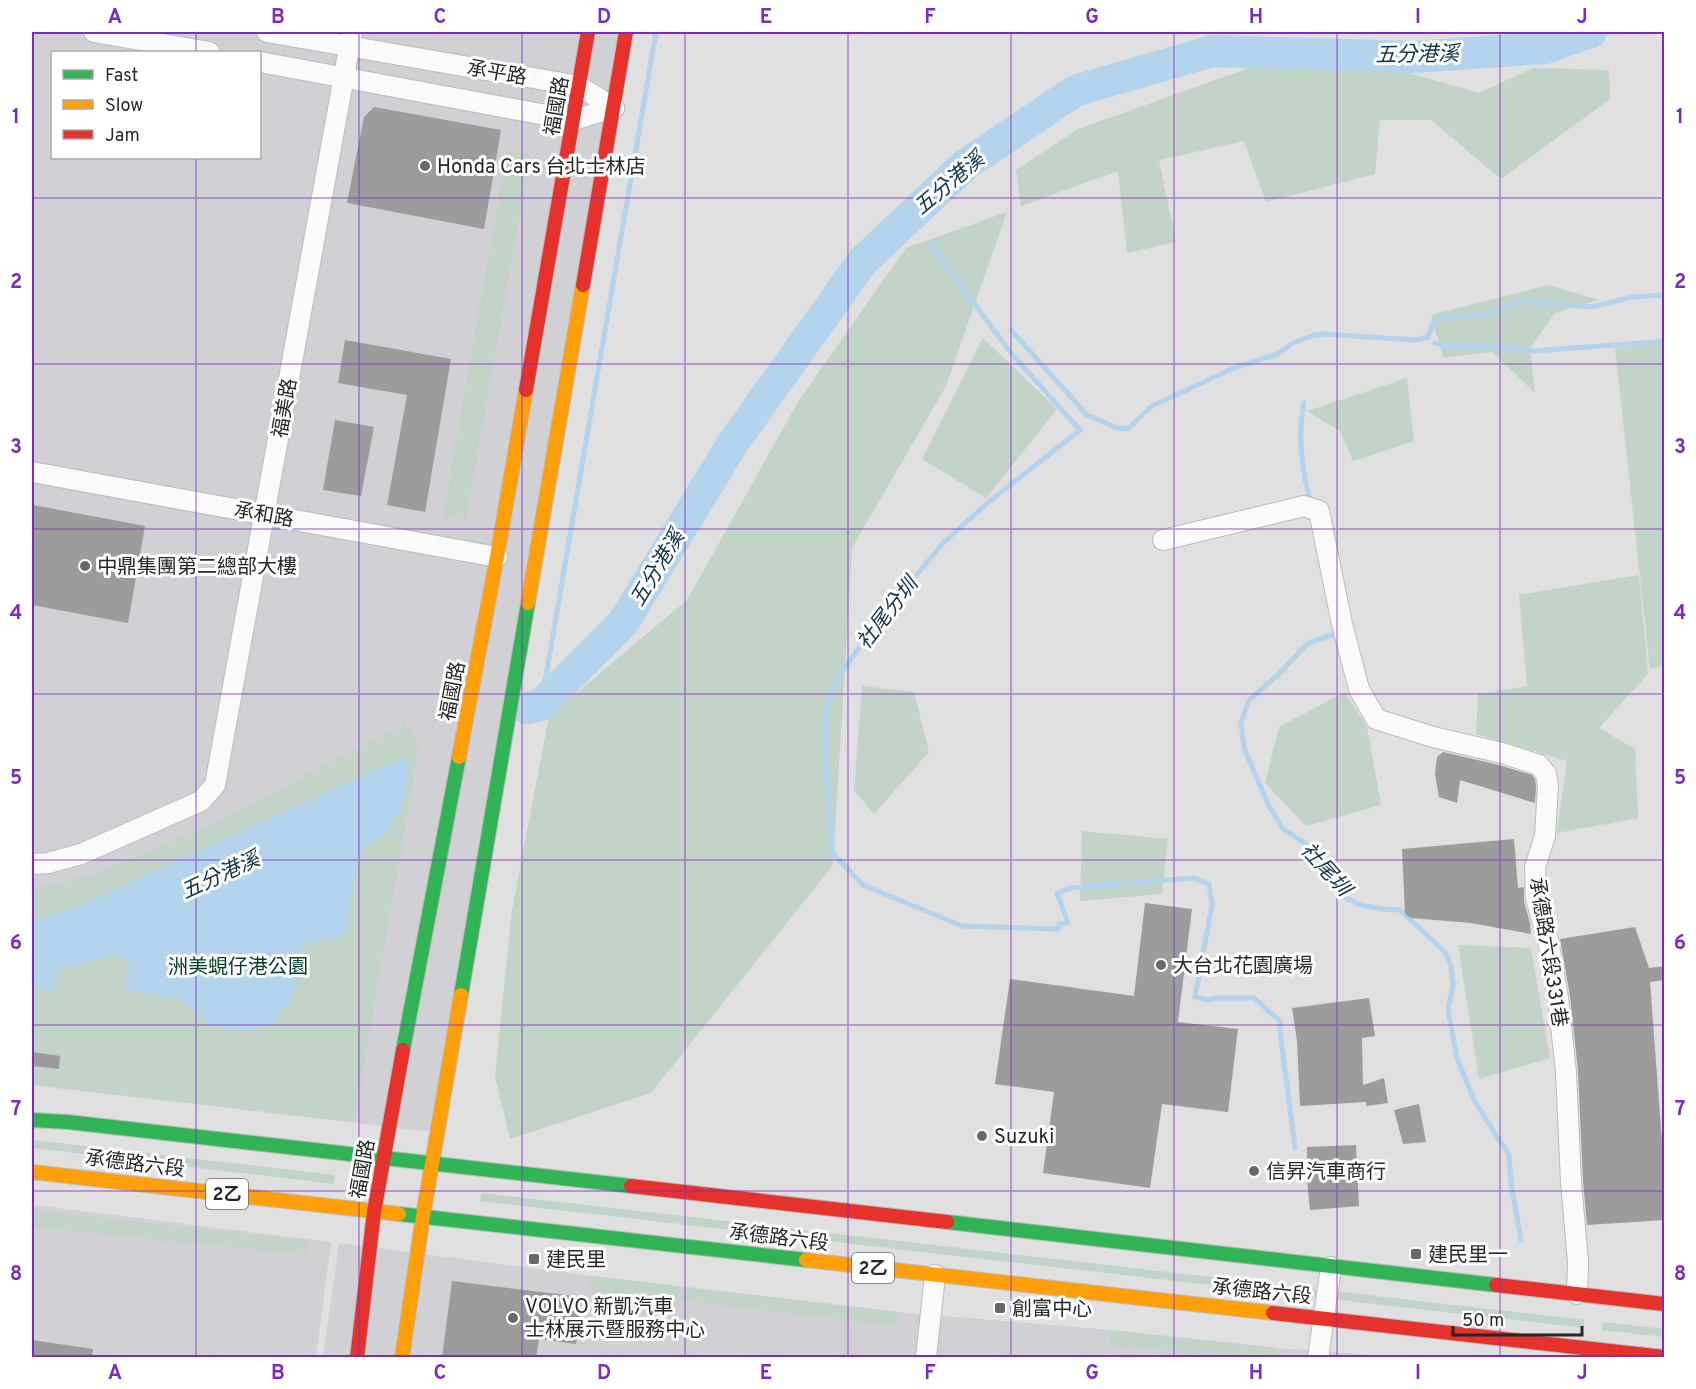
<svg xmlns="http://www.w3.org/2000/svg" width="1696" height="1389" font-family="Overpass,'Noto Sans TC',sans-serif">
  <rect width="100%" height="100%" fill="#e0e0e1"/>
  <g fill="#d0d0d5" fill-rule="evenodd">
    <path d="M32,32H629L442,1133L32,1085ZM52,52H260V158H52Z"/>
    <polygon points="32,1205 331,1242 316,1357 32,1358"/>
    <polygon points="339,1243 592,1276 898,1312 1111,1330 1277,1348 1347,1353 1389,1357 323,1358"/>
  </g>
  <g fill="#c2d3c8">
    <polygon points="1377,64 1479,93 1533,68 1609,70 1610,99 1501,179 1431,120 1380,120 1375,174 1266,202 1244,141 1159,160 1176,242 1127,253 1118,171 1021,206 1016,170 1078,129 1252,67"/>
    <polygon points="507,151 530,155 466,520 443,516"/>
    <polygon points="1007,212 946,386 852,548 833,865 651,1093 510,1139 495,1076 512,910 549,716 687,600 798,402 906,248"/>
    <polygon points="1549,285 1598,300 1555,313 1530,348 1535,393 1493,352 1443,358 1431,315"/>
    <polygon points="983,338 1057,409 986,498 922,459"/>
    <polygon points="1664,343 1664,665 1650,669 1615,348"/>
    <polygon points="1407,378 1414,441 1353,461 1340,431 1307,411"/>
    <polygon points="1639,575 1648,674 1599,728 1635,749 1638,818 1557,833 1567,761 1476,734 1478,694 1527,686 1519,595"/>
    <polygon points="862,686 914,692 929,752 874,814 854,790"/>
    <polygon points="1345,692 1367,727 1381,805 1306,826 1265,783 1279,727"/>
    <path d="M405,725L419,745L354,1122L32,1085V887C69,886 102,871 137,856C229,819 315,768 405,725Z"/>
    <polygon points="1082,831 1168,839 1162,894 1080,901"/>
    <polygon points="1458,945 1531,948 1550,1058 1479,1079"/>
    <polygon points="32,1140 335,1175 334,1184 32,1148"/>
    <polygon points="481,1193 1584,1320 1584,1328 480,1201"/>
    <polygon points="32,1210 308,1241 307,1255 32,1227"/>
    <polygon points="592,1276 898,1312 896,1326 591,1290"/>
    <polygon points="1603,1322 1664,1329 1664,1337 1602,1330"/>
    <polygon points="1111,1330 1277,1348 1276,1357 1220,1357 1110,1345"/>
  </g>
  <path fill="#b4d3ec" d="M400,759L409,761C409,782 402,815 388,832C381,840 367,842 363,851C351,876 350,907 347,934L302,944L300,971L290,1000L273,1024L247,1032L212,1026L182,1001L151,994L124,990L130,965L118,954L58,970L53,990L41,991L32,980V922L72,909Z"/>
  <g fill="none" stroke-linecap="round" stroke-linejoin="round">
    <g stroke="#b4d3ec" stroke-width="5">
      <polyline points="930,244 1011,353 1080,430 990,501 944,542 872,629 836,681 825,716 825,757 833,854 863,885 962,926 1058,929 1059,924 1068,923 1057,893 1071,888 1194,878 1209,884 1212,905 1195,997 1208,1000 1218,998 1254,998 1280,1021 1280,1031 1295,1148"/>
      <polyline points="1011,330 1087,415 1117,428 1128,429 1152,406 1234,368 1278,354 1293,343 1314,335 1323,334 1416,340 1428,337 1433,323 1446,317 1483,315 1523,301 1592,307 1633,297 1664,295"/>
      <polyline points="1435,343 1454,347 1499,346 1533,351 1656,342 1664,341"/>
      <path d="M1304,403C1297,436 1302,471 1311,504"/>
      <polyline points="1336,630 1336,634 1313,641 1305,646 1280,673 1249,700 1241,723 1244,748 1269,806 1283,829 1302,841 1317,854 1344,897 1361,905 1382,909 1400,910 1444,951 1451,965 1453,985 1448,1009 1457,1058 1474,1100 1509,1155 1511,1183 1521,1240"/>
      <polyline points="541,705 656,32"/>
    </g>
    <polyline stroke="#b4d3ec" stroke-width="32" points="527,708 541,705 623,623 733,443 863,261 965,165 1075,91 1212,51 1413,57 1546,48 1591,32"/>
  </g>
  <g fill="#9c9c9c">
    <polygon points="374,107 501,130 484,229 347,203 364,117"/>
    <polygon points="345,340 451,359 425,512 387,505 407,395 338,383"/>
    <polygon points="335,420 374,427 361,496 323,490"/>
    <polygon points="33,505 145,526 128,623 32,605 32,513"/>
    <polygon points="1443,752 1499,765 1532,775 1535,779 1536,787 1535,803 1460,780 1457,803 1439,797 1435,774 1437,757"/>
    <polygon points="1514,839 1518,888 1524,887 1524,902 1530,923 1531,934 1471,923 1411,918 1405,914 1402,849"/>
    <polygon points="1145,903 1192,909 1178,1022 1238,1029 1228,1112 1162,1104 1150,1188 1043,1173 1054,1092 995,1084 1010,979 1134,996"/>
    <polygon points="1635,927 1649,968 1665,966 1665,980 1650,982 1665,1181 1665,1220 1587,1225 1583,1181 1578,1071 1570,996 1560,939"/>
    <polygon points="1369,998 1375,1036 1362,1038 1363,1085 1384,1078 1388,1103 1366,1106 1366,1102 1300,1106 1297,1041 1292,1008"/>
    <polygon points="32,1052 60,1056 59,1069 32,1066"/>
    <polygon points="1419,1104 1426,1142 1403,1144 1394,1110"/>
    <polygon points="1356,1145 1359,1206 1310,1210 1307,1181 1307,1147"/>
    <polygon points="452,1281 582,1297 576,1344 539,1339 536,1358 442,1358"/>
    <polygon points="32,1340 93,1349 92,1358 32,1358"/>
  </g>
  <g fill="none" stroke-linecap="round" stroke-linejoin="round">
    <g stroke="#bcbcbc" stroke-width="22">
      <g id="street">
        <polyline points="94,32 209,52"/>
        <polyline points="267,32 579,86 614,108"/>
        <polyline points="260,62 573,120 614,108"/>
        <polyline points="32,472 497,557"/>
        <polyline points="1163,540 1304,506 1319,511 1342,624 1359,689 1376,719 1433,737 1502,753 1539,765 1546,774 1548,786 1545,836 1535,867 1536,899 1548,940 1558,998 1566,1072 1571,1182 1578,1262 1577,1294"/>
        <polyline points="32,864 48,863 81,854 201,801 215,785 352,32"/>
        <polyline points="926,1358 935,1275"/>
        <polyline points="1318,1358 1331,1267"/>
      </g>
    </g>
    <g stroke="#bcbcbc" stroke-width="16">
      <g id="fast">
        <polyline points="461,995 528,603"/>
        <polyline points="403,1050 459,757"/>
        <polyline points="32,1120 68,1122 631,1186"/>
        <polyline points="399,1214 806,1260"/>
        <polyline points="947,1222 1496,1285"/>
      </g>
    </g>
    <g stroke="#bcbcbc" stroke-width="16">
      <g id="slow">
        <polyline points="528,603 583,285"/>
        <polyline points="459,757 497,557 526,390"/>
        <polyline points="32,1172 399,1214"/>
        <polyline points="806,1260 1273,1313"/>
        <polyline points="402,1358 423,1216 461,995"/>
      </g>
    </g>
    <g stroke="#bcbcbc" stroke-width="16">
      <g id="jam">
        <polyline points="583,285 626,32"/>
        <polyline points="526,390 588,32"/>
        <polyline points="631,1186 947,1222"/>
        <polyline points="1496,1285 1664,1304"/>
        <polyline points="1273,1313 1664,1357"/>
        <polyline points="357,1358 374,1212 403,1050"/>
      </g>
    </g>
    <use href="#street" stroke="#fafafa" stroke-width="20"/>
    <use href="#fast" stroke="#30b455" stroke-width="14"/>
    <use href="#slow" stroke="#ff9f0a" stroke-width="14"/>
    <use href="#jam" stroke="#e5322d" stroke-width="14"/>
  </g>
  <path fill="none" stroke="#7b2cbf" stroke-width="1.5" stroke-opacity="0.55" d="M196,32V52M359,32V1358M522,32V1358M685,32V1358M848,32V1358M1011,32V1358M1174,32V1358M1337,32V1358M1500,32V1358M196,158V1358M32,198H1664M32,364H1664M32,529H1664M32,694H1664M32,860H1664M32,1025H1664M32,1191H1664"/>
  <g fill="#686868" stroke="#fff" stroke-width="2">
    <circle cx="425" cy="166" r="6"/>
    <circle cx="85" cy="566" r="6"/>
    <circle cx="1161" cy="965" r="6"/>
    <circle cx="982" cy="1136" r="6"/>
    <circle cx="1254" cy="1171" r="6"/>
    <rect x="1410" y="1248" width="12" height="12" rx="3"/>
    <rect x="528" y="1253" width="12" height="12" rx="3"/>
    <rect x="994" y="1302" width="12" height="12" rx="3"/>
    <circle cx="513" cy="1318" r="6"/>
  </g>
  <g text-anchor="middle" stroke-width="6" stroke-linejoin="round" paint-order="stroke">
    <g fill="#fff" stroke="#686868" stroke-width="1.5">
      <rect x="206" y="1179" width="42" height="30" rx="4.5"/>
      <rect x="852" y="1253" width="42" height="30" rx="4.5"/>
    </g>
    <g font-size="18" font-weight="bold" fill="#272727">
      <text x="227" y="1200">2乙</text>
      <text x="873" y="1274">2乙</text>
    </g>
    <g font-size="20" fill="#272727" stroke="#fff">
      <text transform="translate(497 72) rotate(10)" y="7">承平路</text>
      <text transform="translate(556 106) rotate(-80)" y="7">福國路</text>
      <text transform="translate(284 408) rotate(-80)" y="7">福美路</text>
      <text transform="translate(264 514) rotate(10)" y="7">承和路</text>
      <text transform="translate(452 691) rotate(-79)" y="7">福國路</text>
      <text transform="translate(1549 952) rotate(81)" y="7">承德路六段331巷</text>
      <text transform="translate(135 1163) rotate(7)" y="7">承德路六段</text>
      <text transform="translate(362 1169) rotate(-80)" y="7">福國路</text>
      <text transform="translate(779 1237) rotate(7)" y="7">承德路六段</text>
      <text transform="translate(1262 1291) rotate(6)" y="7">承德路六段</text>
    </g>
    <g font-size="20" fill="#272727" stroke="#fff" text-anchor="start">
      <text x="437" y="173">Honda Cars 台北士林店</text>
      <text x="97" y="573">中鼎集團第二總部大樓</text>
      <text x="1173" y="972">大台北花園廣場</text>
      <text x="994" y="1143">Suzuki</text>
      <text x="1266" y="1178">信昇汽車商行</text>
      <text x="1428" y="1261">建民里一</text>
      <text x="546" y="1266">建民里</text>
      <text x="525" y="1313">VOLVO 新凱汽車<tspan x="525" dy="23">士林展示暨服務中心</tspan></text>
      <text x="1012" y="1315">創富中心</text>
    </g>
    <g font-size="20" fill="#003e22" stroke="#fff">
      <text x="238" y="973">洲美蜆仔港公園</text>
    </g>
    <g font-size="21" font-style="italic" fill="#0f324a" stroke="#fff">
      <text transform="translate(1417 54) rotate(-1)" y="7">五分港溪</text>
      <text transform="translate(949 183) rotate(-40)" y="7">五分港溪</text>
      <text transform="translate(657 568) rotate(-59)" y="7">五分港溪</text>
      <text transform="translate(887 613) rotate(-52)" y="7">社尾分圳</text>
      <text transform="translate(1326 869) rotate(48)" y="7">社尾圳</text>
      <text transform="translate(220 875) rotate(-25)" y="7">五分港溪</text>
    </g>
  </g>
  <rect width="1696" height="1389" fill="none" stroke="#ffffff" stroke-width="66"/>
  <rect x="51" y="51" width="210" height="108" fill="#ffffff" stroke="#a9a9a9" stroke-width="1.5"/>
  <rect x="63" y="70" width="30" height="9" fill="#30b455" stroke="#a9a9a9" stroke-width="1.5"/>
  <text x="105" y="81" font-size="18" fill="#272727">Fast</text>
  <rect x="63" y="100" width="30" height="9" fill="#ff9f0a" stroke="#a9a9a9" stroke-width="1.5"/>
  <text x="105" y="111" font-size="18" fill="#272727">Slow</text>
  <rect x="63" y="130" width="30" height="9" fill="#e5322d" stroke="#a9a9a9" stroke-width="1.5"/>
  <text x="105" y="141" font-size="18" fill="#272727">Jam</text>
  <path d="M1453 1326v9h129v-9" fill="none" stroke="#272727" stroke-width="3"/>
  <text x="1462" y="1326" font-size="18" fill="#272727" stroke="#ffffff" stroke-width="4.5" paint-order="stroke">50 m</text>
  <rect x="33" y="33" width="1630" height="1323" fill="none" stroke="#7b2cbf" stroke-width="2"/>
  <g font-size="20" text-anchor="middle" font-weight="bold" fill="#7b2cbf">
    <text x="115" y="23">A</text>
    <text x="278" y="23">B</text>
    <text x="440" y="23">C</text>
    <text x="604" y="23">D</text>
    <text x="766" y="23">E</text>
    <text x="930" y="23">F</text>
    <text x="1092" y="23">G</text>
    <text x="1256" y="23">H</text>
    <text x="1418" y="23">I</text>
    <text x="1582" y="23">J</text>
    <text x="16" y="123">1</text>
    <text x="1680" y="123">1</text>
    <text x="16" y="288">2</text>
    <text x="1680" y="288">2</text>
    <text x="16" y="453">3</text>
    <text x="1680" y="453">3</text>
    <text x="16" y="619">4</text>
    <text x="1680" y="619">4</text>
    <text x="16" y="784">5</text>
    <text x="1680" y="784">5</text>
    <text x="16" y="949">6</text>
    <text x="1680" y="949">6</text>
    <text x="16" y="1115">7</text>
    <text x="1680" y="1115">7</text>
    <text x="16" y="1280">8</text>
    <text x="1680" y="1280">8</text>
    <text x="115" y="1379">A</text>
    <text x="278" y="1379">B</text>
    <text x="440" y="1379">C</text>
    <text x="604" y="1379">D</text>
    <text x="766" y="1379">E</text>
    <text x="930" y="1379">F</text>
    <text x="1092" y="1379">G</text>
    <text x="1256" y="1379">H</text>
    <text x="1418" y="1379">I</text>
    <text x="1582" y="1379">J</text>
  </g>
</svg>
